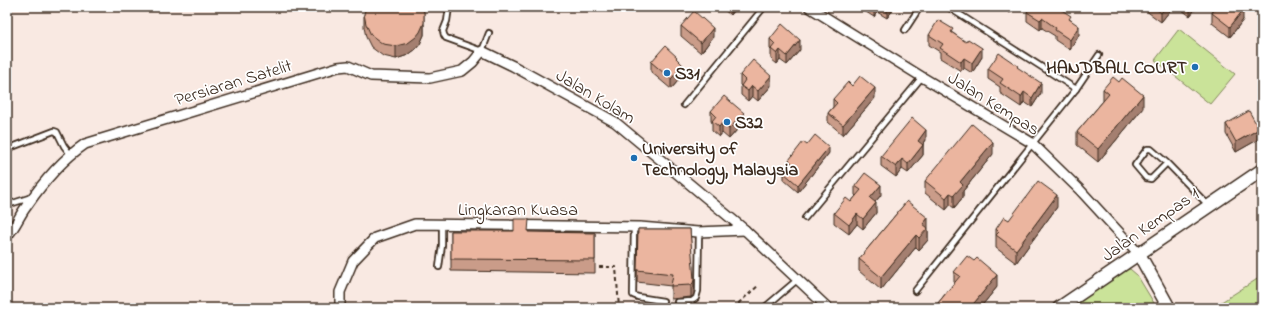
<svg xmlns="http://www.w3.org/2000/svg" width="1269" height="315" font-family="'Indie Flower',sans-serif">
  <rect width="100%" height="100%" fill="#fff"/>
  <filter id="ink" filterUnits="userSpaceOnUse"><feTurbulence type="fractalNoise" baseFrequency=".025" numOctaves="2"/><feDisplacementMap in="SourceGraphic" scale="8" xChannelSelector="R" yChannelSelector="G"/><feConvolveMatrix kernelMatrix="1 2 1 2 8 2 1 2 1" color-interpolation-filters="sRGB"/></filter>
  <g filter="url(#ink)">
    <rect fill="#f9e9e2" x="7" y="7" width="1255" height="301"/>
    <g fill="#cae399" stroke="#82865c">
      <polygon points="1179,29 1235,74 1210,104 1155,60"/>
      <polygon points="1130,269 1137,275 1157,308 1070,308 1124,270"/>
      <polygon points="1262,276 1262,308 1212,308"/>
    </g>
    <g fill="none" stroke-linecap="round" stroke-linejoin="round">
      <g stroke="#3b2a1e" stroke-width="8">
        <g id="service">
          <polyline points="449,7 447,21 443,31 444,35 446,38 482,51 489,33"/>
          <polyline points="948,7 1076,89"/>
          <polyline points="905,30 920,7"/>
          <polyline points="684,105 764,7"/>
          <polyline points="7,149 54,131 57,132 64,146 71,155"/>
          <polyline points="1167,163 1151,179 1146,178 1135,165 1147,149 1151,149 1167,163 1209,206"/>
          <polyline points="7,205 32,197"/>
          <polyline points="805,218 922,77"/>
          <polyline points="634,226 633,295 638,297 663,301"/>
          <polyline points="439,267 442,245 442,225"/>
          <polyline points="915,291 1076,89 1099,55"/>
          <polyline points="677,302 692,301 696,298 698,291 699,232"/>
          <polyline points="764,308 797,280"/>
        </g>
      </g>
      <g stroke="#3b2a1e" stroke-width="12">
        <g id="minor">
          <polyline points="809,7 922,77 1032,143 1080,190 1139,254"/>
          <path d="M7,236C15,228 19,216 26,207C41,185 63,159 85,144L338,67L348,66L371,76L430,78L462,71L473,62L482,51L513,66L615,122L745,230L828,308"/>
          <polyline points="340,308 340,292 353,261 375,238 415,224 640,227 698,232 745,230"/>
        </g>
      </g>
      <g stroke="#3b2a1e" stroke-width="15">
        <g id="tertiary">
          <polyline points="1139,254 1169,308"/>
          <polyline points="1059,308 1262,170"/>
        </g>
      </g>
      <g stroke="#3b2a1e" stroke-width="2" stroke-dasharray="4 3" stroke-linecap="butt">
        <polyline points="599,267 616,267 619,308"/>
        <polyline points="733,308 758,286"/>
      </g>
      <use href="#service" stroke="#fff" stroke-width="4.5"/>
      <use href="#minor" stroke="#fff" stroke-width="9"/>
      <use href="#tertiary" stroke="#fff" stroke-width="12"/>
    </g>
    <g fill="#ca9c89" stroke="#3b2a1e">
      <polygon points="721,7 736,7 730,15"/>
      <polygon points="858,7 895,7 887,18 877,12 874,17"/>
      <polygon points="1000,7 1014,7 1010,13"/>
      <polygon points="1141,7 1173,7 1161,22"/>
      <polygon points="1178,7 1197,7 1190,16"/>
      <polygon points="1212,7 1239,7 1243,20 1230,37 1212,23"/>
      <polygon points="1027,12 1071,20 1079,35 1070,50 1055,40 1055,36 1042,28 1040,30 1027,21"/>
      <polygon points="364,14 424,24 424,35 420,44 416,49 408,55 396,59 383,56 371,47 366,37 364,27"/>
      <polygon points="681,26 713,37 701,53 681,36"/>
      <polygon points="953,33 982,57 972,73 964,68 961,71 940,58 940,52 929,45 929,35"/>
      <polygon points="770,39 800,50 787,65 780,60 777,64 771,59 771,50 770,49"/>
      <polygon points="651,62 683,75 671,89 651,72"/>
      <polygon points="1018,68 1041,93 1032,107 1024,102 1021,107 1000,93 1000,87 988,79 988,69"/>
      <polygon points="740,75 771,86 758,101 752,96 748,101 741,95 741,86 740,85"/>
      <polygon points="852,86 875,98 843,135 828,122 828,113 833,107 833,99"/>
      <polygon points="1103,89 1143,108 1098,162 1077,145 1077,132 1103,101"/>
      <polygon points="711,111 744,122 729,139 722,133 719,137 712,131 712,123 711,121"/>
      <polygon points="1226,124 1259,139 1236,152 1226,134"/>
      <polygon points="926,140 923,145 923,155 908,173 902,169 896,177 881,166 881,156"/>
      <polygon points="807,145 829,153 798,192 784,180 784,173 789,167 789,160"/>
      <polygon points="993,154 963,191 963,197 954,208 950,205 946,210 925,193 925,181"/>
      <polygon points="855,186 881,195 875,202 876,213 863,229 857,224 849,234 834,223 834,213 851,202 856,196 855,195"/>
      <polygon points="907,201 928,231 928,240 919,250 916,247 881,290 859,271 859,259"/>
      <polygon points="1057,207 1016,263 996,248 996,229 1009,220"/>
      <polygon points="638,229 690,229 694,293 693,296 691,297 671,299 671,286 637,282"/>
      <polygon points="451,231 595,233 595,273 451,271"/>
      <polygon points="954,272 997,287 980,308 934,308 954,283"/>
    </g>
    <g fill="#a47f6f" stroke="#3b2a1e">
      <polygon points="731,7 736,7 730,15 730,8"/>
      <polygon points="874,7 877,7 877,12 874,17"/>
      <polygon points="888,7 895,7 887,18 887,9"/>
      <polygon points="1010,7 1014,7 1010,13"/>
      <polygon points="1166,7 1173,7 1161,22 1161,13"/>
      <polygon points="1190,7 1197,7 1190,16"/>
      <polygon points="1243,10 1243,20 1230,37 1230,27"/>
      <polygon points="424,12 424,35 420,44 416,49 408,55 396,59 396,46"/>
      <polygon points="1042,18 1042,28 1040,30 1040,20"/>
      <polygon points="1079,26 1079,35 1070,50 1070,40"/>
      <polygon points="713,28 713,37 701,53 701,43"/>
      <polygon points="800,40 800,50 787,65 787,56"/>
      <polygon points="982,48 982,57 972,73 972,63"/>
      <polygon points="780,50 780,60 777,64 777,54"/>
      <polygon points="964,58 964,68 961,71 961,62"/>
      <polygon points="683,65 683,75 671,89 671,79"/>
      <polygon points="771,76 771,86 758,101 758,91"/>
      <polygon points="1041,83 1041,93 1032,107 1032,98"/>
      <polygon points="752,86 752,96 748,101 748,91"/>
      <polygon points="875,88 875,98 843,135 843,125"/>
      <polygon points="1024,92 1024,102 1021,107 1021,97"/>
      <polygon points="1143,95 1143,108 1098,162 1098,149"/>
      <polygon points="744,113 744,122 729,139 729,129"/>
      <polygon points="722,123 722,133 719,137 719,127"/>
      <polygon points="1259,129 1259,139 1236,152 1236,142"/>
      <polygon points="926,130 926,140 918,151 918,141"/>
      <polygon points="993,142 993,154 963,191 963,197 954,208 954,195 960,182"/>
      <polygon points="923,145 923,155 908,173 908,164"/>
      <polygon points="829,147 829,153 798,192 798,185"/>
      <polygon points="902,159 902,169 896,177 896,167"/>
      <polygon points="881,185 881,195 870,208 870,198"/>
      <polygon points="950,193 950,205 946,210 946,198"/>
      <polygon points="1057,195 1057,207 1016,263 1016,250"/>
      <polygon points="876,203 876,213 863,229 863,219"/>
      <polygon points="857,214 857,224 849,234 849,225"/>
      <polygon points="928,218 928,240 919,250 919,238 923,224"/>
      <polygon points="916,235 916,247 881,290 881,277"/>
      <polygon points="997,275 997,287 980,308 970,308"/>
      <polygon points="694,280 694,293 693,296 691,297 691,285"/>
    </g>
    <g fill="#ebb59f" stroke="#3b2a1e">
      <polygon points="366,7 422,7 424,12 424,23 420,32 416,37 408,43 396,46 383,44 371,35 366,24 364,14"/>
      <polygon points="1030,7 1057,7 1071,16 1069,19 1079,26 1070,40 1055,30 1056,28 1042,18 1040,20 1027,12"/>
      <polygon points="1154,7 1166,7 1161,13"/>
      <polygon points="1214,7 1239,7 1243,10 1230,27 1212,13 1216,8"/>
      <polygon points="694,11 713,28 701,43 681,26"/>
      <polygon points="938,20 953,29 951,32 966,42 968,39 982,48 972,63 964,58 961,62 940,48 943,44 929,35"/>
      <polygon points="782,24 800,40 787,56 780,50 777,54 771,49 775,44 770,39"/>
      <polygon points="665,46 677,57 676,58 683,65 671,79 651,62"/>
      <polygon points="999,53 1018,66 1017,67 1041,83 1032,98 1024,92 1021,97 1000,83 1003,79 988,69"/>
      <polygon points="753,60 771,76 758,91 752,86 748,91 741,86 745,80 740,75"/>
      <polygon points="860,76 875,88 843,125 828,113 837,103 833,99 848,82 852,86"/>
      <polygon points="1113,77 1119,82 1122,78 1143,95 1098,149 1077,132 1109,94 1103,89"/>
      <polygon points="724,96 744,113 729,129 722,123 719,127 712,121 716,116 711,111"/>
      <polygon points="1249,111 1259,129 1236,142 1226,124"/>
      <polygon points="912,118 926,130 918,141 923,145 908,164 902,159 896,167 881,156"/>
      <polygon points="972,124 993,142 960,182 963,185 954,195 950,193 946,198 925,181"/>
      <polygon points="815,135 829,147 798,185 784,173 792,163 789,160 803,142 807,145"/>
      <polygon points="865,173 881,185 870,198 876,203 863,219 857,214 849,225 834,213 846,198 851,202 861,190 855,186"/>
      <polygon points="1038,181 1057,195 1016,250 996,235 999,232 996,229 1004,217 1009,220"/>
      <polygon points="907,201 928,218 923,224 928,228 919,238 916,235 881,277 859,259"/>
      <polygon points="514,219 529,219 528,232 595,233 595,260 451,259 451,231 514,231"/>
      <polygon points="638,229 690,229 694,280 693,283 691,285 671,286 673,274 637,270"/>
      <polygon points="967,256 974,261 977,258 997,275 970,308 934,308 960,276 954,272"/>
    </g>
  </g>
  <g fill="#1f6fb2" stroke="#fff" stroke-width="1.5">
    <circle cx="1195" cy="67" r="4"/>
    <circle cx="667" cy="73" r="4"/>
    <circle cx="727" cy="122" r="4"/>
    <circle cx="634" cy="158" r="4"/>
  </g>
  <g text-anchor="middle" stroke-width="3.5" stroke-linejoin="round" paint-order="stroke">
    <g font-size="18" font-weight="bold" fill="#3b2a1e" stroke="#fff" text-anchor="start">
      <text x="1187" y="73" text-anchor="end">HANDBALL COURT</text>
      <text x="675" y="79">S31</text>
      <text x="735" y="128">S32</text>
      <text x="642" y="154">University of<tspan x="642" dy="21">Technology, Malaysia</tspan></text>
    </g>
    <g font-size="18" fill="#3b2a1e" stroke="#fff">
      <text transform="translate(233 82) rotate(-17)" y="6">Persiaran Satelit</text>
      <text transform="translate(596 96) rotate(31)" y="6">Jalan Kolam</text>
      <text transform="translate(994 103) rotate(32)" y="6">Jalan Kempas</text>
      <text x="518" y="215">Lingkaran Kuasa</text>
      <text transform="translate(1150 224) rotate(-35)" y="6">Jalan Kempas 1</text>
    </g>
  </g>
  <rect width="1269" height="315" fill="none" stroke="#fff" stroke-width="24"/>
  <rect x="12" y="12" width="1245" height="291" fill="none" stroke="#3b2a1e" stroke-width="1.5" filter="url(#ink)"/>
</svg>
